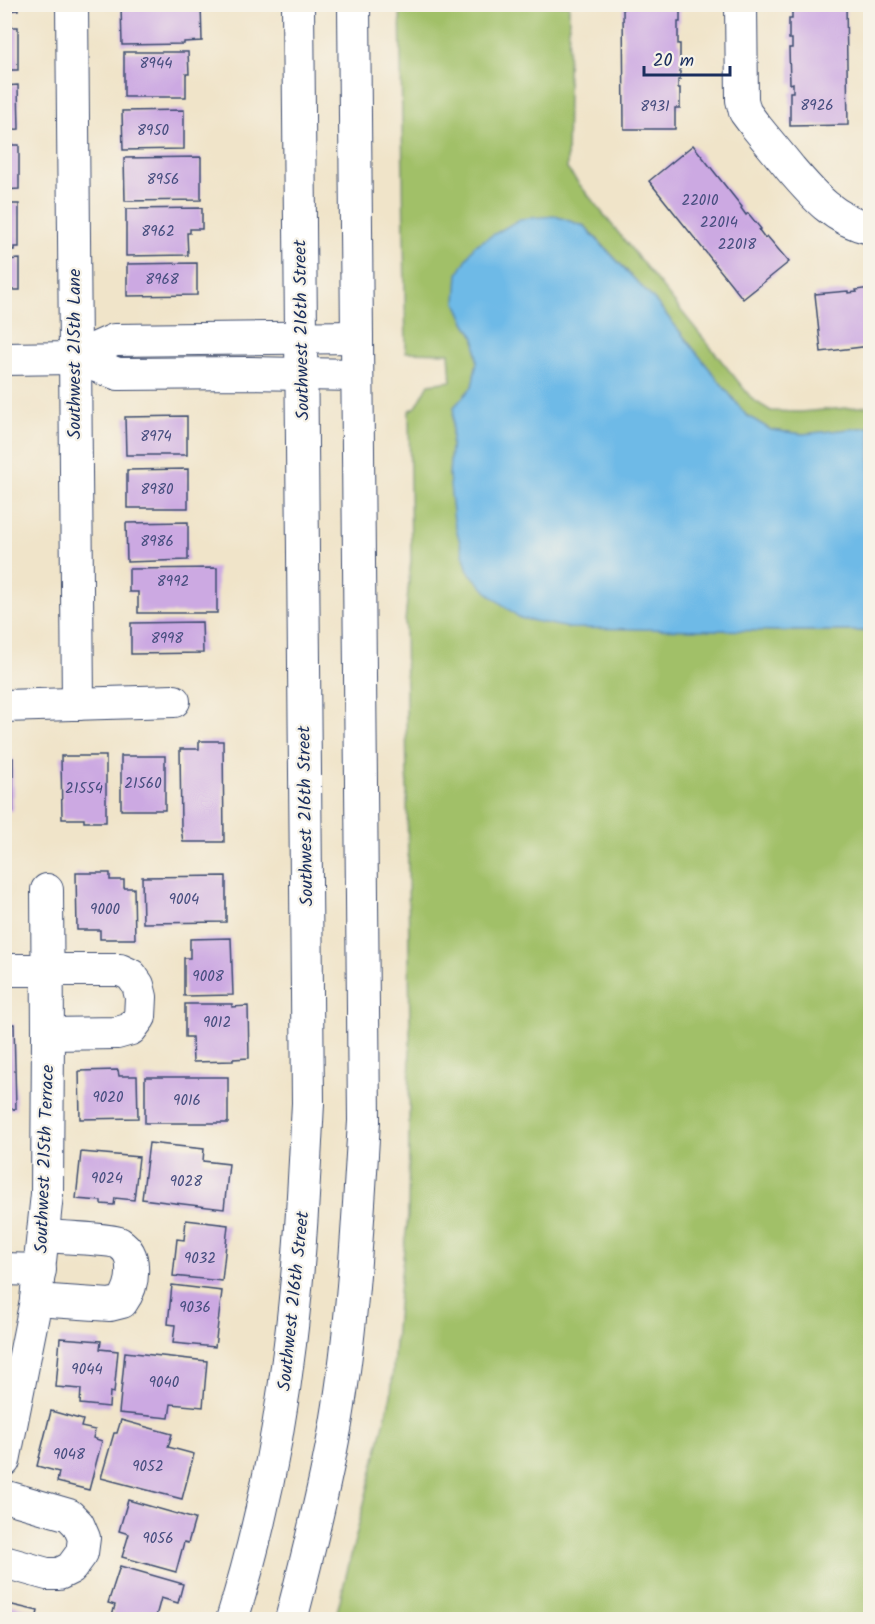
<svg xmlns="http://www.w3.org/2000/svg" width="875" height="1624" font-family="Kalam,sans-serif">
  <rect width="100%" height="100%" fill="#f7f3e8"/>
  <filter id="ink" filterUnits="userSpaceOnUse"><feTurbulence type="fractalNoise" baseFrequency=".0167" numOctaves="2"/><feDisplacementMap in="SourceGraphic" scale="12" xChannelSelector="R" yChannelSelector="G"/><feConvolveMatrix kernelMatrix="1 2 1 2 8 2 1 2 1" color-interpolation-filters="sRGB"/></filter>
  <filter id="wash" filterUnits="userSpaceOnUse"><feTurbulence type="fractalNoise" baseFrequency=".008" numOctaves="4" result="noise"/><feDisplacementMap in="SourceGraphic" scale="24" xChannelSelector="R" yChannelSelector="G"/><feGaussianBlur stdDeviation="1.35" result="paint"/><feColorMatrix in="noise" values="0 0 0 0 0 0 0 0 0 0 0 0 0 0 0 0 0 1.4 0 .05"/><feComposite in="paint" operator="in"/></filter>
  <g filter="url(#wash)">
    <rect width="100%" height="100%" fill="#f0e4c9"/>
    <polygon fill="#a1c068" stroke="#5e7863" stroke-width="1.5" points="400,5 569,5 567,169 753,400 771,411 800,412 870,406 870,427 803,434 771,430 746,415 657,303 585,226 555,216 464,320 475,338 477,362 472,387 454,407 449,476 776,631 870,631 870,1619 335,1620 391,1395 399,1291 408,1216 410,1036 405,622 411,560 409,411 416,407 429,384 451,381 449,353 406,352"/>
    <polygon fill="#6ebae7" stroke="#4474a2" stroke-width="1.5" points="555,216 584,226 657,303 746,415 771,430 803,434 870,427 870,631 776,631 569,628 520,618 490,595 468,571 454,521 449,476 454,407 472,387 477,362 475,338 464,320 456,302 458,274 474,246 520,219"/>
    <g id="blocks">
      <g fill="#cca9e2">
        <polygon points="4,4 18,4 18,10 4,11"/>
        <polygon points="623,4 680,4 680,22 678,22 678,44 680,44 680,80 678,80 678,88 680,88 680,108 675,108 675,129 624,129"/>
        <polygon points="788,4 846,4 848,125 790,126 790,92 793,92 793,83 790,84 789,48 792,48 792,39 789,39 789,19 792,19 792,10 788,10"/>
        <polygon points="201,5 202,41 184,42 184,44 122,45 121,6"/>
        <rect x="4" y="27" width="14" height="43"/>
        <polygon points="124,52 188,52 189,74 186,74 186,97 124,97"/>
        <polygon points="18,85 19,129 4,130 4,86"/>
        <polygon points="184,110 184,149 123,150 122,111"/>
        <polygon points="4,145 19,145 19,189 4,190"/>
        <polygon points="693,145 742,207 741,208 746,215 748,213 761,229 759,230 765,238 767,236 789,262 743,299 649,181"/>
        <polygon points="201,157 201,200 125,201 124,158"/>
        <polygon points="4,204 19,204 19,247 14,247 14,250 4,250"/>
        <polygon points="202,208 202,229 190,229 190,233 187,233 188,255 126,256 126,209"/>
        <polygon points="20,259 20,290 4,290 4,260"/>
        <polygon points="197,263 197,295 127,296 127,264"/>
        <polygon points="870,288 870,346 821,352 815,294 848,291 848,293 857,292 856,290"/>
        <polygon points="187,416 187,455 126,455 125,417"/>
        <polygon points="188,469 188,508 127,508 127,470"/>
        <polygon points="188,522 188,560 127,562 126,523"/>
        <polygon points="217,568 217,613 138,613 138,592 129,592 129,569"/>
        <polygon points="202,622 203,653 131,654 131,623"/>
        <polygon points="199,741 223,741 224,842 183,842 181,828 180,749 199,749"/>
        <polygon points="61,756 106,756 106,822 84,822 84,819 62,819"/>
        <rect x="121" y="756" width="44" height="54"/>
        <rect x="4" y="758" width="9" height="53"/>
        <polygon points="76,873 110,873 110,880 124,880 124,888 134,888 135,939 100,939 100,930 77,930"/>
        <polygon points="226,876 226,922 143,923 142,877"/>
        <polygon points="231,938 233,995 184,996 184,958 190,958 190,939"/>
        <polygon points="185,1004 232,1004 232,1007 248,1006 249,1058 233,1059 233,1061 193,1062 192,1037 185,1037"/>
        <polygon points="4,1024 14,1024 16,1109 4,1110"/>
        <polygon points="118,1070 119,1076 137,1076 138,1118 80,1119 79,1071"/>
        <rect x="145" y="1077" width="83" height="46"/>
        <polygon points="149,1143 204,1149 203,1161 229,1164 224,1209 142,1199"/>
        <polygon points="81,1152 139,1157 134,1200 115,1198 114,1205 101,1204 101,1201 76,1199"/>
        <polygon points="186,1220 228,1225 222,1281 173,1276 177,1239 184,1240"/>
        <polygon points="172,1285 222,1291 215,1347 173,1343 175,1325 168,1324"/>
        <polygon points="60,1338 101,1341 100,1349 118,1351 114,1393 110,1392 109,1407 80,1404 81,1389 56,1387"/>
        <polygon points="125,1352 207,1361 203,1407 171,1404 169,1418 119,1413"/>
        <polygon points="51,1411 83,1420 81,1427 95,1430 93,1438 102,1441 89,1490 57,1482 59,1472 37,1466"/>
        <polygon points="121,1420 172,1434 168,1447 194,1454 182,1499 101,1478 114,1433 117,1433"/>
        <polygon points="128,1500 195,1519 188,1543 184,1542 176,1572 122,1557 129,1534 119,1531"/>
        <polygon points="120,1566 183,1584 178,1603 161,1598 155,1620 111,1620 115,1605 108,1603"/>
        <polygon points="4,1603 38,1611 36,1620 4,1620"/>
      </g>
    </g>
  </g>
  <g filter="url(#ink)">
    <use href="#blocks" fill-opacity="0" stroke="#3b4a6e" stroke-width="1.5"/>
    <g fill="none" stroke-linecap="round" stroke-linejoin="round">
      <g stroke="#3b4a6e" stroke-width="34">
        <g id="minor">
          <polyline points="72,4 78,704"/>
          <path d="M741,4L742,100L745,112L754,124C766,139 778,153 790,168C813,195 834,220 870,228"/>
          <polyline points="74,358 114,340 357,337"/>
          <polyline points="4,359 74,358 118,374 248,373 357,375"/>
          <polyline points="4,706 174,701"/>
          <polyline points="4,970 120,970 131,975 138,985 141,997 140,1017 131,1029 117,1033 48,1034"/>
          <polyline points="4,1269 40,1270"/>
          <path d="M36,1300L110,1305L122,1302C130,1291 133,1280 132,1267C132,1256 128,1249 119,1243C110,1239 57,1237 43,1236"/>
          <polyline points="4,1461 36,1300 47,1194 48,1034 47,890"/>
          <polyline points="4,1496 69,1515 78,1524 84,1538 82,1553 71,1568 59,1574 47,1574 4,1562"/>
          <path d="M232,1620C260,1530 279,1437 290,1344C300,1264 304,1183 308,1103L298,4"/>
          <path d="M291,1620C308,1555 324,1490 336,1424C353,1324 358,1222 364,1121L354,4"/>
        </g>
      </g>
      <use href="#minor" stroke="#fff" stroke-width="32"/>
    </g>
  </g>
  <g text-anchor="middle" stroke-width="4.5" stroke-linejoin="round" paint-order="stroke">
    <g font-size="15" fill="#474e7f">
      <text x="156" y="68">8944</text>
      <text x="817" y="110">8926</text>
      <text x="655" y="111">8931</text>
      <text x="153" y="135">8950</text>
      <text x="163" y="184">8956</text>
      <text x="700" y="205">22010</text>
      <text x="719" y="227">22014</text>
      <text x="158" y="236">8962</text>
      <text x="737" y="249">22018</text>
      <text x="162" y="284">8968</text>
      <text x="156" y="441">8974</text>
      <text x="157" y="494">8980</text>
      <text x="157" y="546">8986</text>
      <text x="173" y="586">8992</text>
      <text x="167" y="643">8998</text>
      <text x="143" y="788">21560</text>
      <text x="84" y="793">21554</text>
      <text x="184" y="904">9004</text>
      <text x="105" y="914">9000</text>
      <text x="208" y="981">9008</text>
      <text x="217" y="1027">9012</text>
      <text x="108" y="1102">9020</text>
      <text x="187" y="1105">9016</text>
      <text x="107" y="1183">9024</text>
      <text x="186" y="1186">9028</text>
      <text x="200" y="1263">9032</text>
      <text x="195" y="1312">9036</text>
      <text x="87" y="1374">9044</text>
      <text x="164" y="1387">9040</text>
      <text x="69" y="1459">9048</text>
      <text x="148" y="1471">9052</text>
      <text x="158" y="1543">9056</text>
    </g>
    <g font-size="18" fill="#1b2f5e" stroke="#f7f3e8">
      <text transform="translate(301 330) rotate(-91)" y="6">Southwest 216th Street</text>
      <text transform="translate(74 354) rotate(-90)" y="6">Southwest 215th Lane</text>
      <text transform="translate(305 816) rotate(-91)" y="6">Southwest 216th Street</text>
      <text transform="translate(44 1159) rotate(-88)" y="6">Southwest 215th Terrace</text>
      <text transform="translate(293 1301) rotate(-84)" y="6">Southwest 216th Street</text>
    </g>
  </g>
  <rect width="875" height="1624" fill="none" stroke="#f7f3e8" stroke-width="24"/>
  <path d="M644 66v9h86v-9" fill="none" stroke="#1b2f5e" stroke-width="3"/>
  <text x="653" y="66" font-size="18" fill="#1b2f5e" stroke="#f7f3e8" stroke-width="4.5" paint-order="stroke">20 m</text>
</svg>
